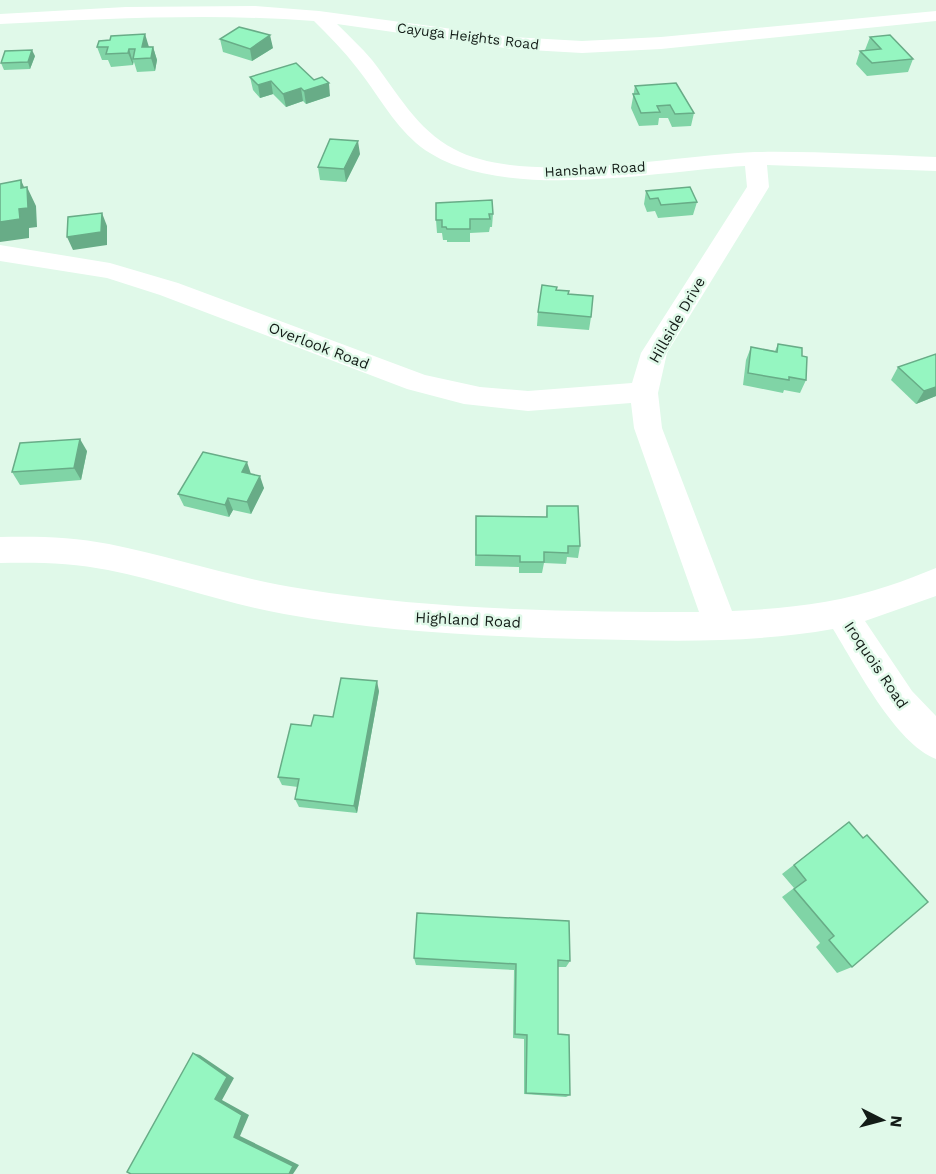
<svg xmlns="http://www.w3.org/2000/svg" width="936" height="1174" font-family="'Work Sans',sans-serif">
  <rect width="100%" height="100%" fill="#e0f9e9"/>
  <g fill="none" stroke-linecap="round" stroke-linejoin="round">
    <path fill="#fff" fill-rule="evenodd" d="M255,6L319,11L512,37L582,41L661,37L936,11V21L661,49L582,53L512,49L337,24C349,36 361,47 372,60C397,92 417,130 454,149C524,187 674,155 755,152C815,151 876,155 936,157V171L767,165L769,187L667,353L658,393L662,428L732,611C784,609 838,603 888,586C904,581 920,574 936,568V596L865,621L912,691L936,716V759C895,743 856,666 833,629C749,644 666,641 581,639C481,636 382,632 284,614C224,603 167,582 108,570C73,563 36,562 0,563V537C36,536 73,537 109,544C174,557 237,579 304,589C433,610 568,612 699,612L634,428L631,403L528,411L464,404L407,389L160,295L107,278L0,261V245L110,263L178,283L425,375L480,387L528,391L632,383L641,353L747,187L745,166C654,171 490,206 416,143C392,122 377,93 357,68C344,51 329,36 314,21C209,13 105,19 0,24V14L126,7Z"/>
  </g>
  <g fill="#80d4a6">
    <polygon points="870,37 913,59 908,72 867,76 856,64 860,51 865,50"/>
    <polygon points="220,39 273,48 252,61 223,52"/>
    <polygon points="99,41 153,47 157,60 155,71 137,72 134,62 133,65 111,67 108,60 102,60 97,47"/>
    <polygon points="35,56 30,69 4,70 1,63"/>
    <polygon points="250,77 330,96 306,104 303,101 286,107 273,94 260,98 253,90"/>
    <polygon points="635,86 694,113 691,126 672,127 668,118 659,118 658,125 639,126 631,108"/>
    <polygon points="360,154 346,182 320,180 318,167"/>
    <polygon points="646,191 697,202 693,215 658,218 655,211 647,212 644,204"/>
    <polygon points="493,214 492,227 490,227 489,232 470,233 470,242 447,242 447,240 443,240 442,233 437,233 436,220"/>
    <polygon points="557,290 568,294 591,317 589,330 537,326 538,312"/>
    <polygon points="778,344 802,356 806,380 800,393 784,390 783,393 743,385 746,360 751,347 775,351"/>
    <polygon points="936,354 936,396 916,404 891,380 898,367"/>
    <polygon points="87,451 81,480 20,485 12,472"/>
    <polygon points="251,474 264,488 251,514 233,510 229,517 184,506 178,494"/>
    <polygon points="547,506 580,546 578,558 567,557 566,564 544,563 542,573 519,573 519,567 475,566 476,516 546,517"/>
    <polygon points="379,691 357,813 299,807 295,799 298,787 282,785 278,777 311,726 333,717"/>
    <polygon points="849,822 852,967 837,973 816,947 820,943 782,897 794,888 782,874"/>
    <polygon points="417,913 570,961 566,967 558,967 558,1034 570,1095 566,1097 524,1094 524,1039 513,1038 514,970 416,965 414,958"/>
  </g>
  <g fill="#68ac87">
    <polygon points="145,34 149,47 142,47"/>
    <polygon points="270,35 273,48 252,61 250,49"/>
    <polygon points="153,47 157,60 155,71 151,58"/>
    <polygon points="129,49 133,62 133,65 128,53"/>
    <polygon points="32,50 35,56 30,69 28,62"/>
    <polygon points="271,81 273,94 260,98 258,85"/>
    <polygon points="329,83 330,96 306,104 304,91"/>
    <polygon points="301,88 303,101 286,107 283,94"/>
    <polygon points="358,141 360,154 346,182 344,169"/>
    <polygon points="21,180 27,194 27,187 36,206 37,227 29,228 29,238 0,242 0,222 19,209"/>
    <polygon points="102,213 107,226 107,245 73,250 67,237"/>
    <polygon points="936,387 936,396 916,404 924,391"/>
    <polygon points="80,439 87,451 81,480 74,468"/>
    <polygon points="247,462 251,474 242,472"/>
    <polygon points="260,476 264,488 251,514 247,502"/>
    <polygon points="228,498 233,510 229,517 225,505"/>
    <polygon points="377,681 379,691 357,813 354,806"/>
    <polygon points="193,1053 200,1055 234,1078 222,1100 249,1115 240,1136 299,1165 293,1174 289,1174 234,1137"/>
  </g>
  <g fill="#95f6c1" stroke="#68ac87" stroke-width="1.5">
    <polygon points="239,27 270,35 250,49 220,39"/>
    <polygon points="145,34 142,47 153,47 151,58 133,59 135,49 129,49 128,53 106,54 108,47 97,47 99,41 110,40 111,36"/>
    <polygon points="890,35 913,59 872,63 860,51 881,49 870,37"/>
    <polygon points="32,50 28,62 1,63 5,51"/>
    <polygon points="296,63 314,80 322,77 329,83 304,91 301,88 283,94 271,81 258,85 250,77"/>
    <polygon points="676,83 694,113 675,114 670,105 657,106 660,112 641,113 633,94 639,94 635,86"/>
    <polygon points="330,139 358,141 344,169 318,167"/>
    <polygon points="21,180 21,188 27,187 28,208 19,209 20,219 0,222 0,184"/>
    <polygon points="690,187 697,202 661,205 658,198 650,199 646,191"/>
    <polygon points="492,200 493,214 489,214 490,219 470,219 470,229 447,229 446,227 442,227 442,220 436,220 436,203"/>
    <polygon points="102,213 101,232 67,237 68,217"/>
    <polygon points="542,285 557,287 556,290 569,291 568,294 593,296 591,317 538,312"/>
    <polygon points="778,344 802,348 802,356 807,357 806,380 789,377 789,380 748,373 751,347 777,352"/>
    <polygon points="936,354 936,387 924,391 898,367"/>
    <polygon points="80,439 74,468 12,472 20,443"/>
    <polygon points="203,452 247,462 242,472 260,476 247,502 228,498 225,505 178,494"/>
    <polygon points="547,506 578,506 580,546 568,546 568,553 544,552 544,562 520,562 520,556 476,555 476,516 547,517"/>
    <polygon points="341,678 377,681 354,806 295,799 299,779 278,777 291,724 311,726 314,715 333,717"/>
    <polygon points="849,822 863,838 867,835 928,902 852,967 829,940 834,936 794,889 806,880 794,865"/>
    <polygon points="417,913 569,921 570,961 558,960 558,1034 569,1035 570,1095 526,1093 527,1035 515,1034 516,964 414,958"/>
    <polygon points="193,1053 227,1077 215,1099 242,1115 234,1137 293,1166 289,1174 131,1174 127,1172"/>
  </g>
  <g text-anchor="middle" stroke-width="5" stroke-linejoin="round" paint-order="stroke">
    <g font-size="14" fill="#131c17" stroke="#e0f9e9">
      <text transform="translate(468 36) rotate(7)" y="5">Cayuga Heights Road</text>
      <text transform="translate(595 169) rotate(-3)" y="5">Hanshaw Road</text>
    </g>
    <g font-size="15" fill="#131c17" stroke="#e0f9e9">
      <text transform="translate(677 320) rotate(-60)" y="5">Hillside Drive</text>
      <text transform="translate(319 346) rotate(21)" y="5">Overlook Road</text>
      <text transform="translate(468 620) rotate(3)" y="5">Highland Road</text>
      <text transform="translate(876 665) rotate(56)" y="5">Iroquois Road</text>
    </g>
  </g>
  <g transform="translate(882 1120) rotate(96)" stroke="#e0f9e9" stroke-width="4.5" paint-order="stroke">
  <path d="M0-4.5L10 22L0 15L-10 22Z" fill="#131c17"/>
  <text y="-9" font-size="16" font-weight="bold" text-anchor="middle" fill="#131c17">N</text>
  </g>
</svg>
